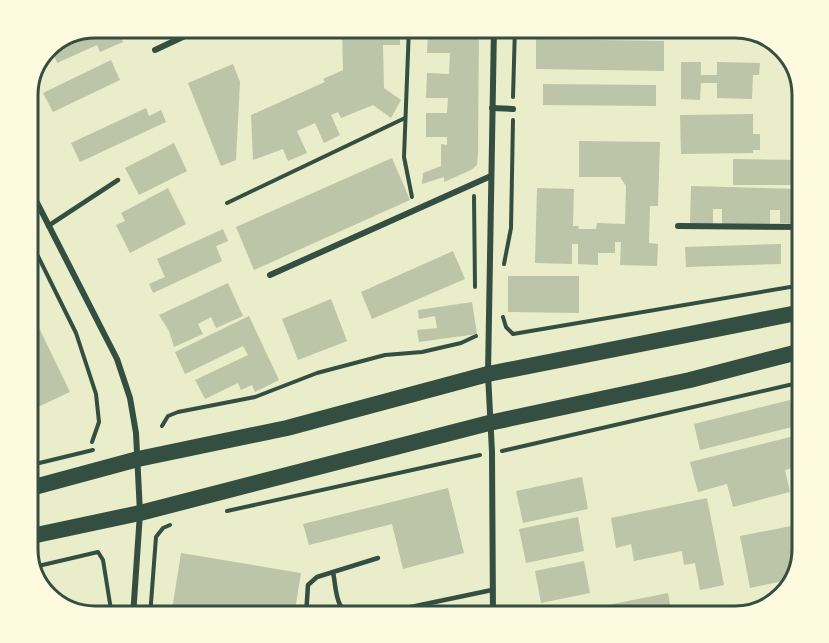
<svg xmlns="http://www.w3.org/2000/svg" width="829" height="643" font-family="'DejaVu Sans',sans-serif">
  <rect width="100%" height="100%" fill="#e9edc9"/>
  <g fill="#bcc5a7">
    <polygon points="94,27 117,27 123,42 100,52 97,45 57,63 50,44"/>
    <polygon points="342,27 400,27 400,45 383,45 384,88 401,100 391,118 373,105 341,118 338,112 331,115 340,135 324,143 315,123 297,131 307,153 288,161 283,149 253,160 251,115 325,82 323,79 343,70"/>
    <polygon points="450,27 479,27 478,154 477,165 471,170 444,182 444,177 422,184 423,173 441,166 441,144 447,145 447,137 426,137 426,113 447,113 448,98 426,98 427,73 449,74 450,53 427,53 428,30 450,31"/>
    <polygon points="689,27 716,27 716,32 689,31"/>
    <polygon points="536,39 664,41 664,71 536,69"/>
    <polygon points="111,60 120,80 53,112 43,93"/>
    <polygon points="681,62 701,62 701,75 717,75 717,62 760,63 759,75 753,75 752,99 717,98 717,83 701,83 700,100 681,99"/>
    <polygon points="233,64 240,82 236,160 221,166 188,83"/>
    <polygon points="543,84 656,85 656,106 543,105"/>
    <polygon points="146,108 149,116 161,110 166,122 80,162 71,143"/>
    <polygon points="753,114 753,134 760,134 760,150 753,150 753,153 681,154 680,115"/>
    <polygon points="579,141 660,142 658,206 650,206 649,243 658,244 657,266 620,265 621,242 615,242 615,253 598,253 598,265 578,264 578,244 572,244 572,264 535,263 537,188 574,189 573,226 579,226 578,229 596,229 597,223 625,224 626,186 620,177 579,177"/>
    <polygon points="174,143 187,171 139,195 125,168"/>
    <polygon points="392,158 410,200 254,270 236,227"/>
    <polygon points="733,159 802,160 802,185 733,185"/>
    <polygon points="691,186 802,189 802,224 780,223 780,210 770,210 770,225 722,224 722,209 713,209 713,225 690,224"/>
    <polygon points="168,188 186,224 130,253 116,225 125,221 121,213"/>
    <polygon points="223,229 228,241 216,246 222,261 153,293 149,284 165,277 157,259"/>
    <polygon points="781,244 781,264 686,267 685,247"/>
    <polygon points="453,251 465,279 372,319 361,292"/>
    <polygon points="508,276 579,276 579,313 508,312"/>
    <polygon points="228,283 243,316 216,328 211,317 198,324 203,334 174,347 169,331 159,315"/>
    <polygon points="331,299 347,341 298,360 282,319"/>
    <polygon points="472,302 477,334 419,342 417,330 437,328 435,316 419,319 418,310"/>
    <polygon points="27,303 70,392 27,412"/>
    <polygon points="249,316 279,380 255,392 252,385 241,390 238,383 205,399 195,380 248,355 243,346 185,374 175,352"/>
    <polygon points="790,400 796,426 700,450 694,424"/>
    <polygon points="798,435 802,449 802,466 785,470 790,492 733,507 727,484 698,492 690,462"/>
    <polygon points="582,477 588,509 523,523 516,491"/>
    <polygon points="448,488 464,553 403,569 392,524 309,545 303,524"/>
    <polygon points="707,498 724,585 700,590 695,563 684,565 682,551 634,561 631,544 616,548 611,518"/>
    <polygon points="578,517 584,551 526,563 519,529"/>
    <polygon points="802,524 802,549 792,579 750,588 740,536"/>
    <polygon points="181,553 301,573 294,616 171,616"/>
    <polygon points="584,561 590,593 541,603 535,571"/>
    <polygon points="668,593 672,616 558,616 558,615"/>
    <polygon points="767,599 735,616 718,616 716,610"/>
    <polygon points="91,605 94,616 75,609"/>
  </g>
  <g fill="none" stroke-linecap="round" stroke-linejoin="round">
    <g stroke="#344e41" stroke-width="4">
      <polyline points="409,27 404,157 412,197"/>
      <polyline points="214,35 230,27"/>
      <polyline points="513,97 515,27"/>
      <polyline points="474,196 475,287"/>
      <polyline points="227,203 405,118"/>
      <polyline points="27,234 76,333 96,394 99,422 92,442"/>
      <polyline points="504,264 511,228 513,120"/>
      <polyline points="503,317 506,327 513,334 802,285"/>
      <polyline points="162,426 168,416 178,412 255,397 317,373 385,355 422,352 461,343 476,336"/>
      <polyline points="502,451 802,382"/>
      <polyline points="27,466 93,450"/>
      <polyline points="227,511 480,455"/>
      <polyline points="34,567 98,552 103,560 112,616"/>
      <polyline points="150,616 156,537 163,528 170,525"/>
    </g>
    <g stroke="#344e41" stroke-width="4.5">
      <polyline points="48,226 118,180"/>
      <path d="M333,572C337,591 334,612 357,616"/>
      <polyline points="306,616 308,585 317,577 378,558"/>
      <polyline points="368,616 492,590"/>
    </g>
    <g stroke="#344e41" stroke-width="6">
      <polyline points="155,50 204,27"/>
      <polyline points="492,108 513,109"/>
      <polyline points="27,183 117,359 130,398 136,433 140,513 133,616"/>
      <polyline points="678,226 802,227"/>
      <polyline points="270,275 491,176"/>
      <polyline points="493,616 492,452 488,374 494,27"/>
    </g>
    <g stroke="#344e41" stroke-width="16">
      <polyline points="27,489 138,459 287,428 488,374 802,312"/>
      <polyline points="27,537 140,513 489,423 690,380 802,351"/>
    </g>
  </g>
  <path d="M0 0H829V643H0ZM95 38H735A57 57 0 0 1 792 95V549A57 57 0 0 1 735 606H95A57 57 0 0 1 38 549V95A57 57 0 0 1 95 38Z" fill="#fefae0" fill-rule="evenodd"/>
  <path fill="none" stroke="#344e41" stroke-width="3" d="M95 38H735A57 57 0 0 1 792 95V549A57 57 0 0 1 735 606H95A57 57 0 0 1 38 549V95A57 57 0 0 1 95 38Z"/>
</svg>
